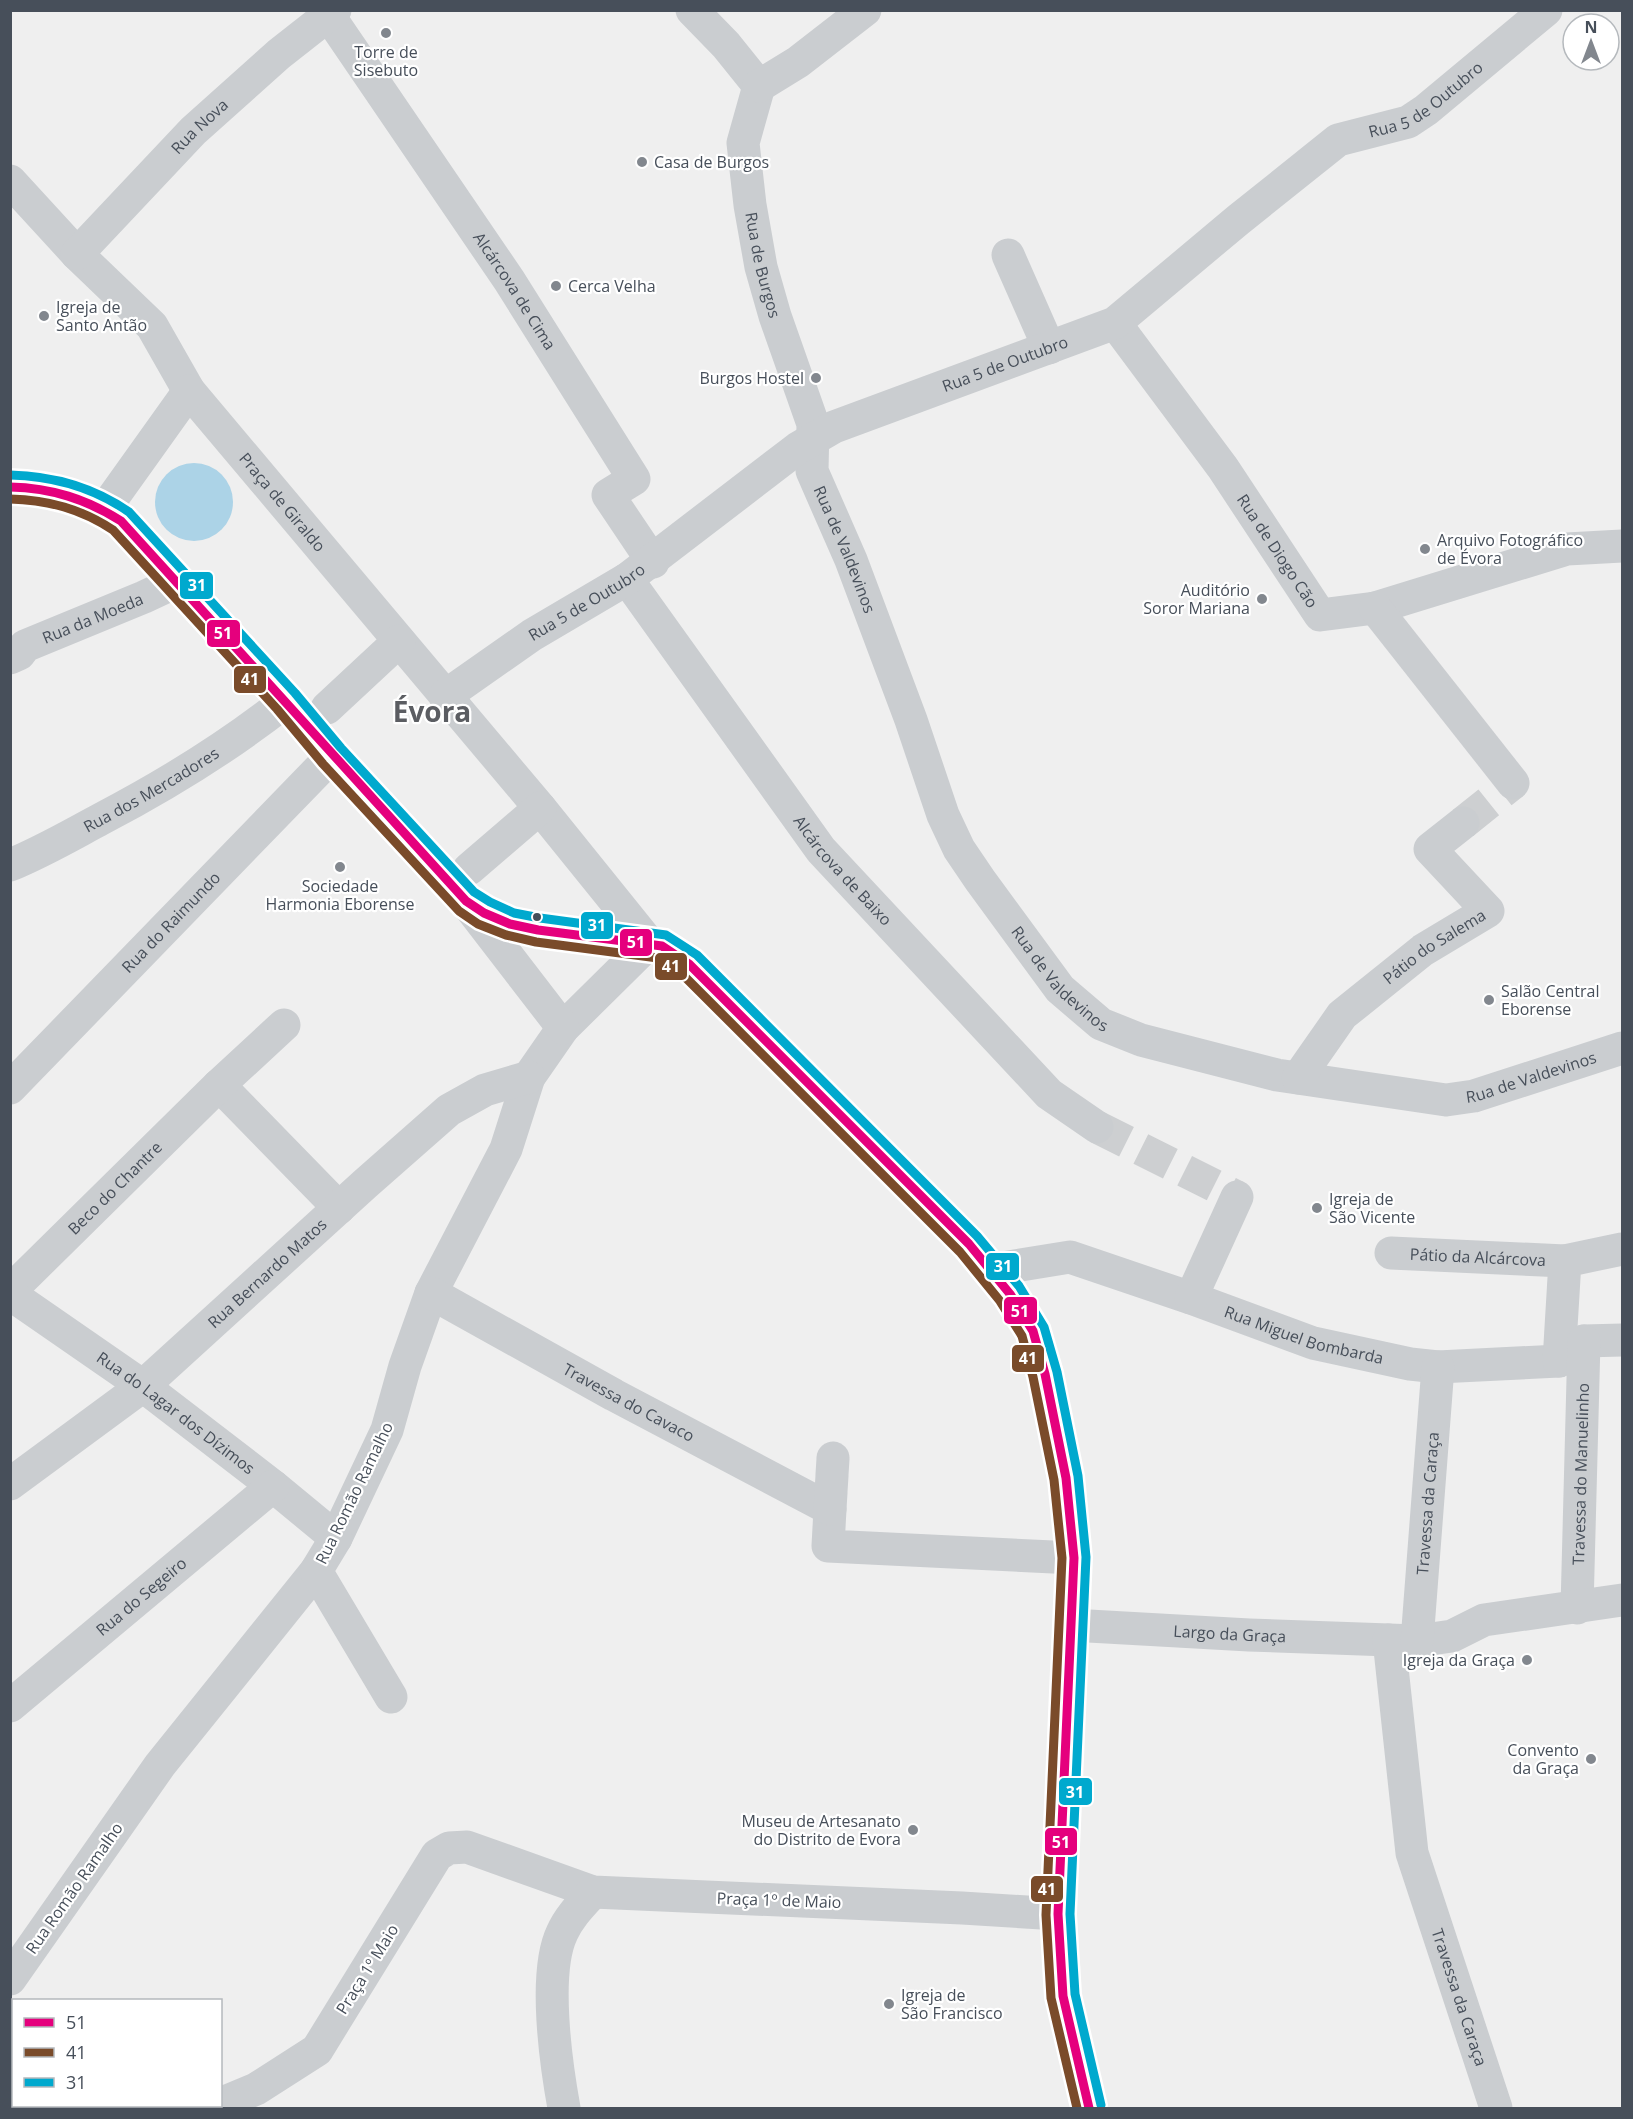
<svg xmlns="http://www.w3.org/2000/svg" width="1633" height="2119" font-family="'Open Sans',sans-serif">
  <rect width="100%" height="100%" fill="#efefef"/>
  <circle fill="#acd3e7" cx="194" cy="502" r="39"/>
  <g fill="none" stroke-linecap="round" stroke-linejoin="round">
    <g stroke="#cdcfd1" stroke-width="33" stroke-dasharray="33 16" stroke-linecap="butt">
      <polyline points="1463,823 1513,783"/>
      <polyline points="1097,1127 1237,1197"/>
    </g>
    <g stroke="#cacdd0" stroke-width="33">
      <path id="s1" d="M325,10L509,280L634,479L608,495L653,562"/>
      <polyline points="692,10 726,45 759,86"/>
      <path id="s2" d="M759,86L743,143L750,205L761,267L775,316L813,424L812,471L851,560L911,720L943,815L959,849L980,880L1060,989L1101,1024L1141,1040L1277,1075L1446,1100L1474,1096L1622,1048"/>
      <polyline points="759,86 798,62 865,10"/>
      <path id="s3" d="M10,181L77,254L152,326L189,391L540,808L649,943L563,1028L529,1077L506,1149L431,1293L405,1366L387,1430L336,1538L316,1571L160,1765L10,1979"/>
      <path id="s4" d="M77,254L193,131L279,54L335,10"/>
      <polyline points="1008,255 1049,348"/>
      <path id="s5" d="M1115,323L1223,468L1320,615L1375,608L1567,549L1622,546"/>
      <path d="M10,487C52,487 87,497 121,521L286,701L332,756L452,884L563,1028"/>
      <polyline points="114,496 189,391"/>
      <path id="s6" d="M627,579L821,850L1049,1094L1097,1127"/>
      <polyline points="1375,608 1513,783"/>
      <path id="s7" d="M10,658L19,654L25,646L144,597L176,582"/>
      <path id="s8" d="M445,696L532,635L627,579L798,448L834,427L1115,323L1238,220L1338,140L1408,122L1426,110L1546,10"/>
      <polyline points="327,708 399,641"/>
      <path id="s9" d="M10,865C42,852 71,835 101,819C166,785 228,747 286,701"/>
      <polyline points="469,869 540,808"/>
      <polyline points="466,901 484,913 510,924 538,930 662,946 689,964 969,1244 1010,1294 1033,1331 1045,1374 1066,1478 1074,1558 1058,1914 1063,1996 1089,2108"/>
      <path id="s10" d="M1298,1078L1342,1015L1423,950L1488,911L1430,849L1463,823"/>
      <polyline points="219,1085 339,1208"/>
      <path id="s11" d="M10,1088L332,756"/>
      <path id="s12" d="M1391,1253L1565,1261"/>
      <path id="s13" d="M990,1270L1070,1257L1191,1298L1313,1343L1410,1364L1438,1367L1559,1361L1584,1341L1622,1340"/>
      <path id="s14" d="M10,1291L219,1085L284,1025"/>
      <path id="s15" d="M431,1293L614,1395L830,1509L828,1546L1074,1558"/>
      <path id="s16" d="M10,1294L143,1386L273,1486L336,1538"/>
      <polyline points="1191,1298 1237,1197"/>
      <polyline points="1559,1361 1565,1261 1622,1249"/>
      <path id="s17" d="M10,1484L143,1386L365,1184L449,1110L485,1090L529,1077"/>
      <polyline points="830,1509 833,1458"/>
      <polyline points="316,1571 391,1697"/>
      <path id="s18" d="M1577,1608L1584,1341"/>
      <path id="s19" d="M1071,1625L1249,1635L1417,1641L1452,1636L1484,1620L1622,1600"/>
      <path id="s20" d="M1389,1640L1412,1853L1496,2108"/>
      <path id="s21" d="M1417,1641L1438,1367"/>
      <path id="s22" d="M10,1706L273,1486"/>
      <polyline points="220,2104 256,2089 317,2050 437,1855 449,1848 467,1847 593,1892 962,1908 1058,1914"/>
      <path d="M564,2108C556,2064 543,1973 562,1933C569,1917 581,1905 593,1892"/>
    </g>
    <g stroke="#fff" stroke-width="14">
      <path id="bus-1" d="M10,487C52,488 86,499 121,521C237,647 350,775 466,901L484,913L510,924L538,930L662,946L689,964L969,1244L1010,1294L1033,1331L1045,1374L1066,1478L1074,1558L1058,1914L1063,1996L1089,2108"/>
    </g>
    <g stroke="#fff" stroke-width="14">
      <path id="bus-2" d="M10,499C49,500 81,509 113,530L277,709L323,764L459,911L478,924L506,935L536,942L658,958L681,973L960,1252L1000,1301L1022,1336L1033,1377L1054,1480L1062,1558L1046,1915L1051,1998L1077,2108"/>
    </g>
    <g stroke="#fff" stroke-width="14">
      <path id="bus-3" d="M10,475C54,476 93,487 129,512L295,693L341,748L474,892L490,902L514,913L540,918L666,935L697,955L977,1236L1019,1286L1044,1327L1057,1372L1078,1476L1086,1557L1070,1914L1075,1994L1101,2105"/>
    </g>
    <use href="#bus-1" stroke="#e5007d" stroke-width="9"/>
    <use href="#bus-2" stroke="#7a4b2a" stroke-width="9"/>
    <use href="#bus-3" stroke="#00a9ce" stroke-width="9"/>
  </g>
  <g fill="#82878e" stroke="#fff" stroke-width="2">
    <circle cx="386" cy="33" r="6"/>
    <circle cx="642" cy="162" r="6"/>
    <circle cx="556" cy="286" r="6"/>
    <circle cx="44" cy="316" r="6"/>
    <circle cx="816" cy="378" r="6"/>
    <circle cx="1425" cy="549" r="6"/>
    <circle cx="1262" cy="599" r="6"/>
    <circle cx="340" cy="867" r="6"/>
    <circle cx="1489" cy="1000" r="6"/>
    <circle cx="1317" cy="1208" r="6"/>
    <circle cx="1527" cy="1660" r="6"/>
    <circle cx="1591" cy="1759" r="6"/>
    <circle cx="913" cy="1830" r="6"/>
    <circle cx="889" cy="2004" r="6"/>
  </g>
  <circle fill="#474f5a" stroke="#fff" stroke-width="2" cx="537" cy="917" r="5"/>
  <g text-anchor="middle" stroke-width="4.5" stroke-linejoin="round" paint-order="stroke">
    <g font-size="16" fill="#474f5a" stroke="#fff" text-anchor="start">
      <text x="386" y="58" text-anchor="middle">Torre de<tspan x="386" dy="18">Sisebuto</tspan></text>
      <text x="654" y="168">Casa de Burgos</text>
      <text x="568" y="292">Cerca Velha</text>
      <text x="56" y="313">Igreja de<tspan x="56" dy="18">Santo Antão</tspan></text>
      <text x="804" y="384" text-anchor="end">Burgos Hostel</text>
      <text x="1437" y="546">Arquivo Fotográfico<tspan x="1437" dy="18">de Évora</tspan></text>
      <text x="1250" y="596" text-anchor="end">Auditório<tspan x="1250" dy="18">Soror Mariana</tspan></text>
      <text x="340" y="892" text-anchor="middle">Sociedade<tspan x="340" dy="18">Harmonia Eborense</tspan></text>
      <text x="1501" y="997">Salão Central<tspan x="1501" dy="18">Eborense</tspan></text>
      <text x="1329" y="1205">Igreja de<tspan x="1329" dy="18">São Vicente</tspan></text>
      <text x="1515" y="1666" text-anchor="end">Igreja da Graça</text>
      <text x="1579" y="1756" text-anchor="end">Convento<tspan x="1579" dy="18">da Graça</tspan></text>
      <text x="901" y="1827" text-anchor="end">Museu de Artesanato<tspan x="901" dy="18">do Distrito de Evora</tspan></text>
      <text x="901" y="2001">Igreja de<tspan x="901" dy="18">São Francisco</tspan></text>
    </g>
    <g font-size="16" fill="#474f5a" stroke="#fff">
      <text dy="6" stroke="none"><textPath href="#s8" startOffset="1160">Rua 5 de Outubro</textPath></text>
      <text dy="6" stroke="none"><textPath href="#s4" startOffset="177">Rua Nova</textPath></text>
      <text dy="6" stroke="none"><textPath href="#s2" startOffset="183">Rua de Burgos</textPath></text>
      <text dy="6" stroke="none"><textPath href="#s1" startOffset="339">Alcárcova de Cima</textPath></text>
      <text dy="6" stroke="none"><textPath href="#s8" startOffset="656">Rua 5 de Outubro</textPath></text>
      <text dy="6" stroke="none"><textPath href="#s3" startOffset="423">Praça de Giraldo</textPath></text>
      <text dy="6" stroke="none"><textPath href="#s2" startOffset="482">Rua de Valdevinos</textPath></text>
      <text dy="6" stroke="none"><textPath href="#s5" startOffset="280">Rua de Diogo Cão</textPath></text>
      <text dy="6" stroke="none"><textPath href="#s8" startOffset="170">Rua 5 de Outubro</textPath></text>
      <text dy="6" stroke="none"><textPath href="#s7" startOffset="93">Rua da Moeda</textPath></text>
      <text dy="6" stroke="none"><textPath href="#s9" startOffset="160">Rua dos Mercadores</textPath></text>
      <text dy="6" stroke="none"><textPath href="#s6" startOffset="363">Alcárcova de Baixo</textPath></text>
      <text dy="6" stroke="none"><textPath href="#s11" startOffset="231">Rua do Raimundo</textPath></text>
      <text dy="6" stroke="none"><textPath href="#s10" startOffset="192">Pátio do Salema</textPath></text>
      <text dy="6" stroke="none"><textPath href="#s2" startOffset="968">Rua de Valdevinos</textPath></text>
      <text dy="6" stroke="none"><textPath href="#s2" startOffset="1472">Rua de Valdevinos</textPath></text>
      <text dy="6" stroke="none"><textPath href="#s14" startOffset="147">Beco do Chantre</textPath></text>
      <text dy="6" stroke="none"><textPath href="#s12" startOffset="87">Pátio da Alcárcova</textPath></text>
      <text dy="6" stroke="none"><textPath href="#s17" startOffset="333">Rua Bernardo Matos</textPath></text>
      <text dy="6" stroke="none"><textPath href="#s13" startOffset="328">Rua Miguel Bombarda</textPath></text>
      <text dy="6" stroke="none"><textPath href="#s15" startOffset="226">Travessa do Cavaco</textPath></text>
      <text dy="6" stroke="none"><textPath href="#s16" startOffset="204">Rua do Lagar dos Dízimos</textPath></text>
      <text dy="6" stroke="none"><textPath href="#s18" startOffset="134">Travessa do Manuelinho</textPath></text>
      <text transform="translate(354 1493) rotate(-64)" y="6">Rua Romão Ramalho</text>
      <text dy="6" stroke="none"><textPath href="#s21" startOffset="138">Travessa da Caraça</textPath></text>
      <text dy="6" stroke="none"><textPath href="#s22" startOffset="171">Rua do Segeiro</textPath></text>
      <text dy="6" stroke="none"><textPath href="#s19" startOffset="159">Largo da Graça</textPath></text>
      <text transform="translate(74 1888) rotate(-55)" y="6">Rua Romão Ramalho</text>
      <text transform="translate(779 1900) rotate(2)" y="6">Praça 1º de Maio</text>
      <text transform="translate(367 1969) rotate(-58)" y="6">Praça 1º Maio</text>
      <text dy="6" stroke="none"><textPath href="#s20" startOffset="366">Travessa da Caraça</textPath></text>
    </g>
    <g font-size="28" font-weight="bold" fill="#5b5d62" stroke="#fff">
      <text x="432" y="722">Évora</text>
    </g>
  </g>
  <g stroke="#fff" stroke-width="2">
    <rect x="179" y="571" width="35" height="29" rx="6" fill="#00a9ce"/>
    <rect x="206" y="619" width="35" height="29" rx="6" fill="#e5007d"/>
    <rect x="233" y="665" width="34" height="29" rx="6" fill="#7a4b2a"/>
    <rect x="580" y="911" width="34" height="29" rx="6" fill="#00a9ce"/>
    <rect x="619" y="928" width="34" height="29" rx="6" fill="#e5007d"/>
    <rect x="654" y="952" width="34" height="29" rx="6" fill="#7a4b2a"/>
    <rect x="985" y="1252" width="35" height="29" rx="6" fill="#00a9ce"/>
    <rect x="1003" y="1296" width="35" height="29" rx="6" fill="#e5007d"/>
    <rect x="1011" y="1344" width="34" height="29" rx="6" fill="#7a4b2a"/>
    <rect x="1058" y="1777" width="35" height="29" rx="6" fill="#00a9ce"/>
    <rect x="1044" y="1827" width="34" height="29" rx="6" fill="#e5007d"/>
    <rect x="1030" y="1875" width="34" height="28" rx="6" fill="#7a4b2a"/>
  </g>
  <g font-size="16" text-anchor="middle" font-weight="bold" fill="#fff">
    <text x="197" y="591">31</text>
    <text x="223" y="639">51</text>
    <text x="250" y="685">41</text>
    <text x="597" y="931">31</text>
    <text x="636" y="948">51</text>
    <text x="671" y="972">41</text>
    <text x="1003" y="1272">31</text>
    <text x="1020" y="1317">51</text>
    <text x="1028" y="1364">41</text>
    <text x="1075" y="1798">31</text>
    <text x="1061" y="1848">51</text>
    <text x="1047" y="1895">41</text>
  </g>
  <rect width="1633" height="2119" fill="none" stroke="#474f5a" stroke-width="24"/>
  <rect x="12" y="1999" width="210" height="108" fill="#ffffff" stroke="#b5b9bd" stroke-width="1.5"/>
  <rect x="24" y="2018" width="30" height="9" fill="#e5007d" stroke="#b5b9bd" stroke-width="1.5"/>
  <text x="66" y="2029" font-size="18" fill="#474f5a">51</text>
  <rect x="24" y="2048" width="30" height="9" fill="#7a4b2a" stroke="#b5b9bd" stroke-width="1.5"/>
  <text x="66" y="2059" font-size="18" fill="#474f5a">41</text>
  <rect x="24" y="2078" width="30" height="9" fill="#00a9ce" stroke="#b5b9bd" stroke-width="1.5"/>
  <text x="66" y="2089" font-size="18" fill="#474f5a">31</text>
  <g transform="translate(1591 42)"><circle r="28" fill="#ffffff" stroke="#b5b9bd" stroke-width="1.5"/>
  <path d="M0-4.5L10 22L0 15L-10 22Z" fill="#82878e"/>
  <text y="-9" font-size="16" font-weight="bold" text-anchor="middle" fill="#474f5a">N</text>
  </g>
</svg>
